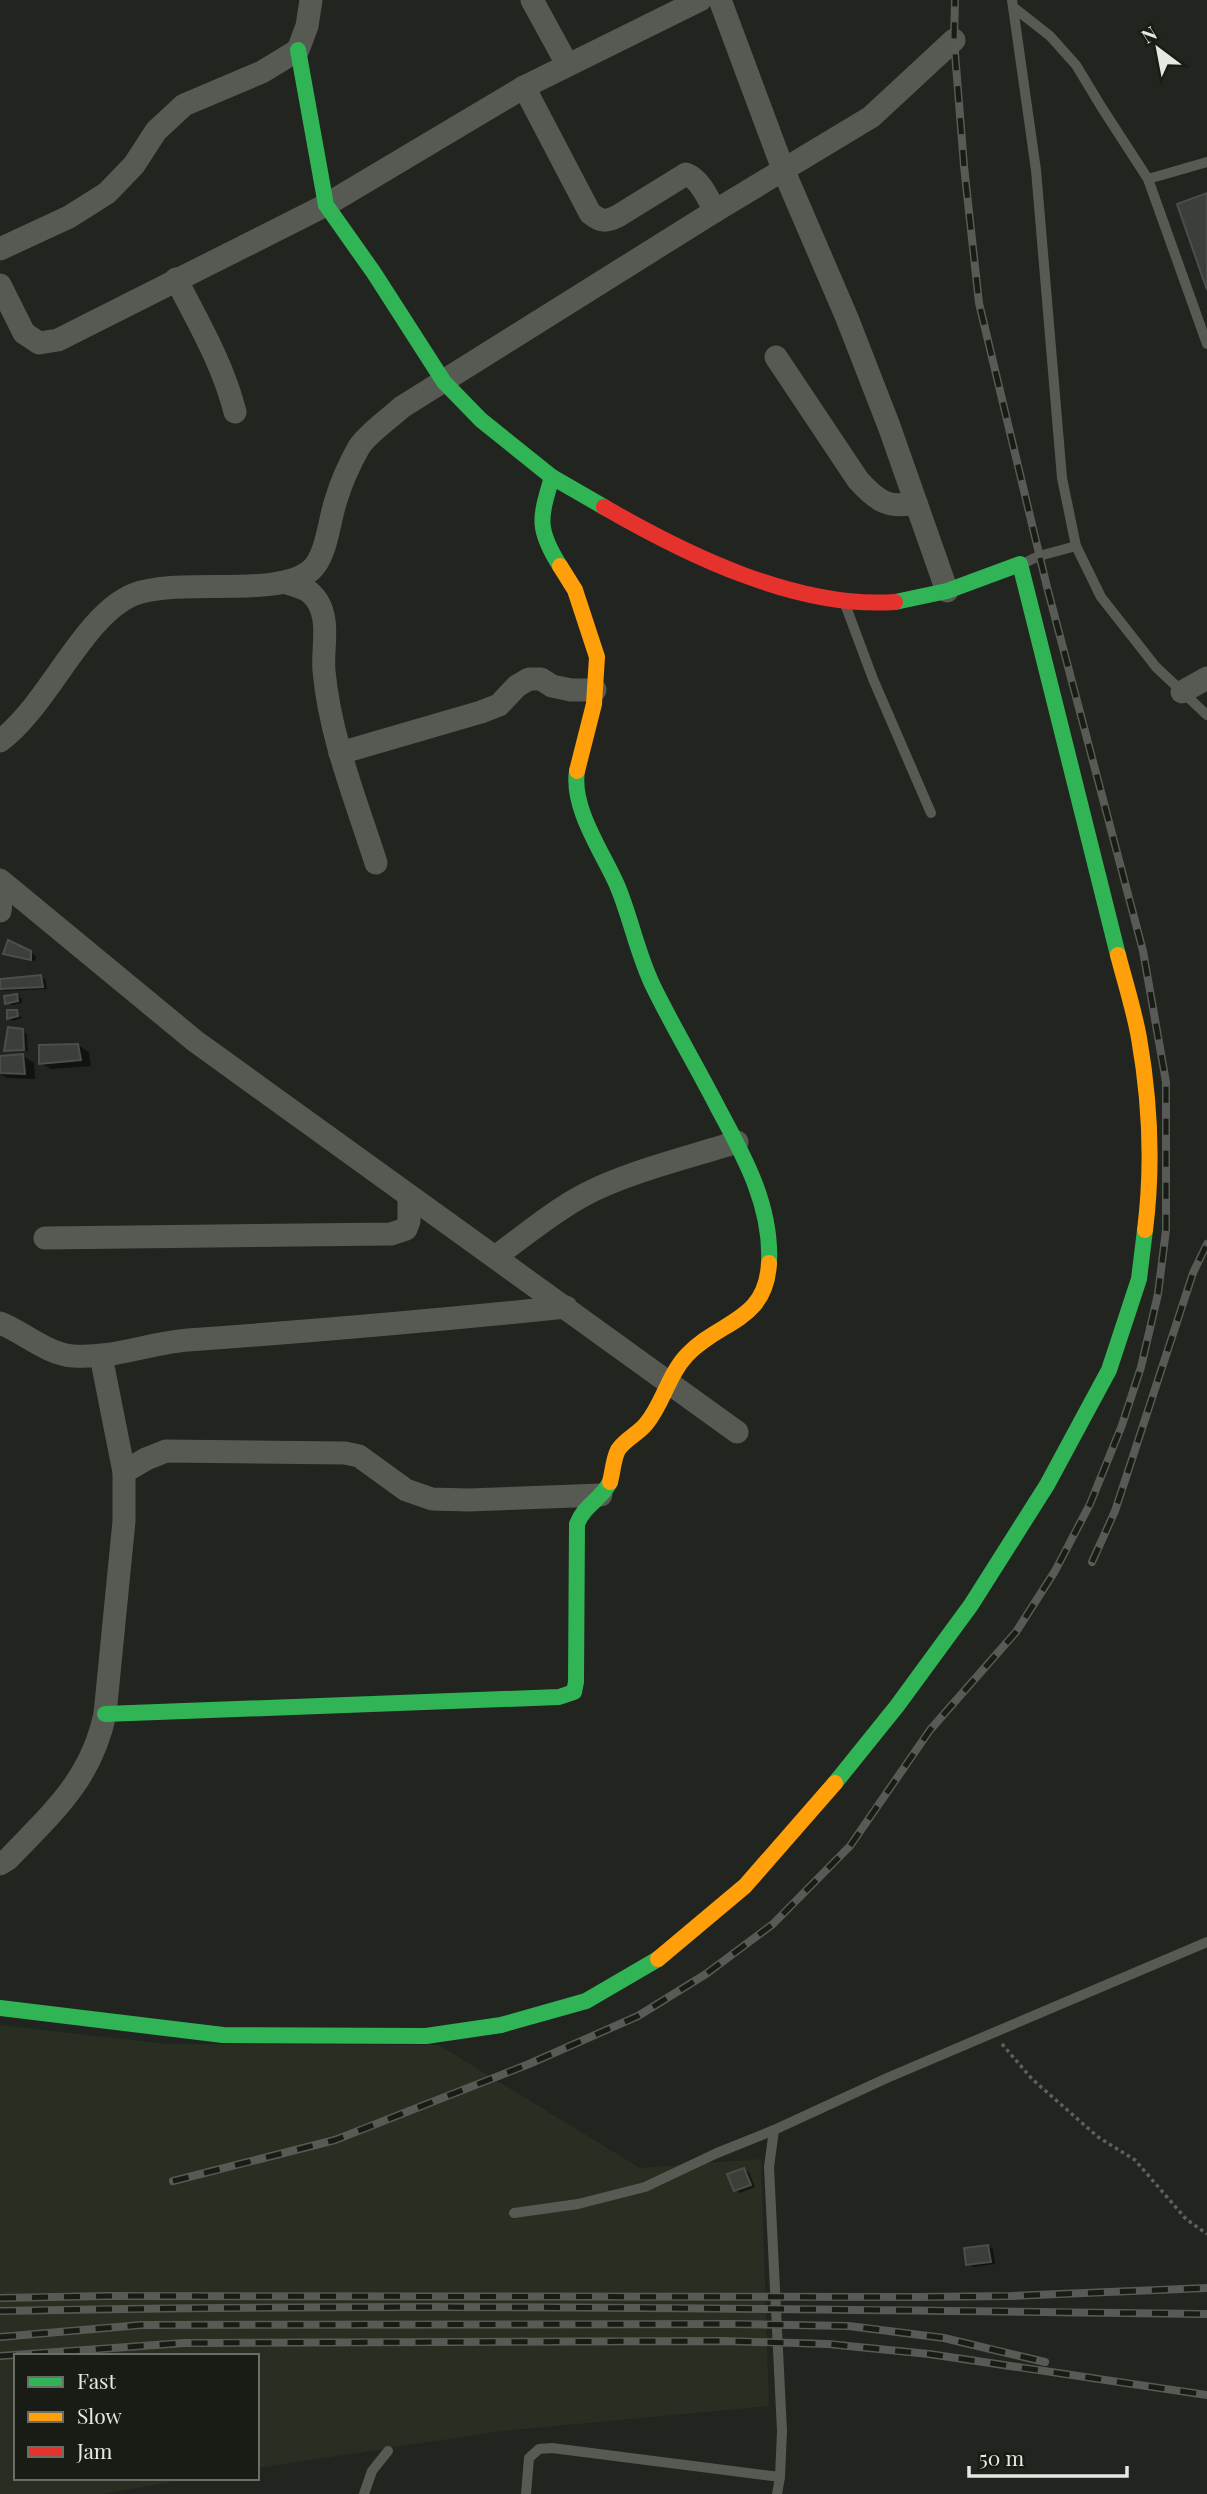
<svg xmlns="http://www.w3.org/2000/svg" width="1207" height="2494" font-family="'Playfair Display',serif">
  <rect width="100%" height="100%" fill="#21241f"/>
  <polygon fill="#282e21" points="0,2025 167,2044 439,2045 640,2168 761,2159 769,2406 502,2431 257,2468 257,2356 16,2356 16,2478 193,2478 103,2494 0,2494"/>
  <g fill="#0007">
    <polygon points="5,953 31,953 36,956 35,961"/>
    <polygon points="40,977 45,979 47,989 4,991 0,989 0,981"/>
    <polygon points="17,996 22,999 22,1003 12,1005 7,1003"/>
    <polygon points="16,1012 22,1018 13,1021 9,1018"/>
    <polygon points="22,1031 27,1034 28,1051 11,1052 6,1050"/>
    <polygon points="78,1045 89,1052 91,1066 51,1069 40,1063"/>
    <polygon points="23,1056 34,1063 35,1079 7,1078 0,1074 0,1058"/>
    <polygon points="744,2169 749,2172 755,2187 740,2193 735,2190"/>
    <polygon points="988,2246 993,2249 995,2264 973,2267 968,2264"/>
  </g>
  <g fill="#3c3e3a" stroke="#4c4e4a" stroke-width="2">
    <polygon points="1207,193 1207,290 1177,204"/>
    <polygon points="8,940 31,951 31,960 3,954"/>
    <polygon points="41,975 43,987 0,989 0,979"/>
    <polygon points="17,994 18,1001 5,1004 4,996"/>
    <polygon points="7,1010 17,1010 18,1016 7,1019"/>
    <polygon points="8,1027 23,1029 24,1050 4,1051"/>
    <polygon points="78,1044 81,1060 39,1064 39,1045"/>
    <polygon points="23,1054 25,1074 0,1073 0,1056"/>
    <polygon points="744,2168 751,2185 734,2191 727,2174"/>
    <polygon points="988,2245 991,2262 966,2265 964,2248"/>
  </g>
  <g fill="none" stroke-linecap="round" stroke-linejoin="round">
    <polyline stroke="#5e605b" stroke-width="3.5" stroke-dasharray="3.5 3.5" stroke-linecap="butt" points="1002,2044 1032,2079 1098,2137 1135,2160 1186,2219 1207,2234"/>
    <g stroke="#565a52" stroke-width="10">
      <polyline points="1012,0 1036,170 1062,478 1076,546 1101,597 1156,667 1207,715"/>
      <polyline points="1013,7 1050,36 1076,65 1102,108 1148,179 1207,344"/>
      <polyline points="1148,179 1207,162"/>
      <polyline points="1022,564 1039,556 1076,546"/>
      <polyline points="845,604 873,679 931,813"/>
      <polyline points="514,2213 578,2204 645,2187 717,2153 774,2130"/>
      <polyline points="364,2494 372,2471 388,2451"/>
      <polyline points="526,2494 529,2458 539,2449 552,2448 780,2477"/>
      <polyline points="777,2494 780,2477 782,2431 769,2167 774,2130 887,2078 1207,1942"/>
    </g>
    <g stroke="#565a52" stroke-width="23">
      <polyline points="532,0 567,64"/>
      <polyline points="720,0 783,169 847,318 889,426 947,591"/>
      <path d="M524,87L590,213C601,222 606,222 618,216L686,174C700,179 708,198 715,211"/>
      <polyline points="0,249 69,217 107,193 134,165 156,131 184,105 262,72 298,50 307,26 311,0"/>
      <path d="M176,279C198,322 223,364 235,412"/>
      <polyline points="0,285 24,333 39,343 58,340 326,205 524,87 700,0"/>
      <path d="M776,357L858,480C877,501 888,509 916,503"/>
      <path d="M287,583C301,587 310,589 318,602C330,622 322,649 324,671C330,737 356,800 376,863"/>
      <polyline points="1182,692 1207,678"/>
      <path d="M0,741C48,706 84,613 135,594C182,577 278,599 311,570C327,556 329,520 336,500C341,483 350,463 359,447C367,434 390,418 402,407L715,211L871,117L954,40"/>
      <polyline points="340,753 481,712 499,705 517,686 529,679 541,679 552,686 571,690 595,690"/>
      <polyline points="0,880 195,1041 737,1432"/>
      <polyline points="0,911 3,883"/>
      <polyline points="45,1238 391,1234 406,1229 409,1221 409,1196"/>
      <path d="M495,1257C524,1236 552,1212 584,1195C627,1172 690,1157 737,1142"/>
      <path d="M0,1323C23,1332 47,1354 73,1356C111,1359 150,1343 188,1340C315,1331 440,1320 566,1307"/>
      <polyline points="124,1472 146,1459 166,1451 345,1453 359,1456 406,1490 432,1499 468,1500 601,1495"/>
      <path d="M0,1864L8,1859C53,1812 91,1780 105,1714L124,1521V1472L101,1356"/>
    </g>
    <g stroke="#30b455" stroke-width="16">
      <polyline points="298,50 326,205 374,273 444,382 481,420 552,477 604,507"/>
      <path d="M552,477C540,518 536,528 560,566"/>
      <polyline points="895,602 947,591 1020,564 1118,955"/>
      <path d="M577,771C571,808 603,853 617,885C631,918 637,953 653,986C673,1027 697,1067 718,1108C744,1156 772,1206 769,1263"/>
      <path d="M105,1714L559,1697L574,1692L576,1682L577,1524C584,1505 602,1499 610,1482"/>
      <polyline points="835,1783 897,1706 971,1605 1047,1485 1109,1370 1139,1279 1145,1230"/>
      <polyline points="0,2008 223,2035 426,2036 501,2025 586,2001 658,1959"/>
    </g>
    <g stroke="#ff9f0a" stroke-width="16">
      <polyline points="560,566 575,590 597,657 594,704 577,771"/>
      <path d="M1118,955C1125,982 1134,1010 1139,1038C1150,1101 1153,1167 1145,1230"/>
      <path d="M610,1482C613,1471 613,1460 618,1450C625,1439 638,1434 646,1424C663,1404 668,1375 687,1355C720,1320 766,1322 769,1263"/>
      <polyline points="658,1959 745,1886 835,1783"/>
    </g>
    <path stroke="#e5322d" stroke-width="16" d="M604,507C687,555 797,609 895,602"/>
    <g stroke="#575a55" stroke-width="8">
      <g id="rail">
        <polyline points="1092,1562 1115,1511 1193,1273 1207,1244"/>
        <polyline points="173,2181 335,2140 529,2064 638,2016 706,1974 773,1924 850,1846 930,1730 1016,1632 1055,1571 1090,1504 1122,1425 1141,1367 1158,1294 1166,1230 1166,1082 1143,951 1047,587 979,303 964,166 954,40 955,0"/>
        <polyline points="0,2298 106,2296 917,2297 1012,2296 1207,2288"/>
        <path d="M0,2311C402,2303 805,2309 1207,2314"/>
        <polyline points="0,2337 141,2325 733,2324 849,2326 944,2338 1045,2362"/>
        <polyline points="0,2356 184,2343 723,2341 828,2344 929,2354 1207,2395"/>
      </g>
    </g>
    <use href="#rail" stroke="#181c14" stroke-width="5" stroke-dasharray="16" stroke-linecap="butt"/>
  </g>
  <rect x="14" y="2354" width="245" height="126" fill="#181c14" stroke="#6a6e67" stroke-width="2"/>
  <rect x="28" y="2377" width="35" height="10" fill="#30b455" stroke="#6a6e67" stroke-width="2"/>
  <text x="77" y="2389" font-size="21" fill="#e6e9e3">Fast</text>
  <rect x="28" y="2412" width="35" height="10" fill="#ff9f0a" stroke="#6a6e67" stroke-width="2"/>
  <text x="77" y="2424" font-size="21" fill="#e6e9e3">Slow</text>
  <rect x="28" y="2447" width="35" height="10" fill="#e5322d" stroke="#6a6e67" stroke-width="2"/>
  <text x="77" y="2459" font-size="21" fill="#e6e9e3">Jam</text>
  <g transform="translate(1158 49) rotate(328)" stroke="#181c14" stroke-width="5" paint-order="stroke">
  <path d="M0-5L12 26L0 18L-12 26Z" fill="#e6e9e3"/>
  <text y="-10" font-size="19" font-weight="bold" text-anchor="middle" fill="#e6e9e3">N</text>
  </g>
  <path d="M969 2466v10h158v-10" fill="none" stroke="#e6e9e3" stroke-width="3.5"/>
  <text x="979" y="2466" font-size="21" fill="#e6e9e3" stroke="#181c14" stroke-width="5" paint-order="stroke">50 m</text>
</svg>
